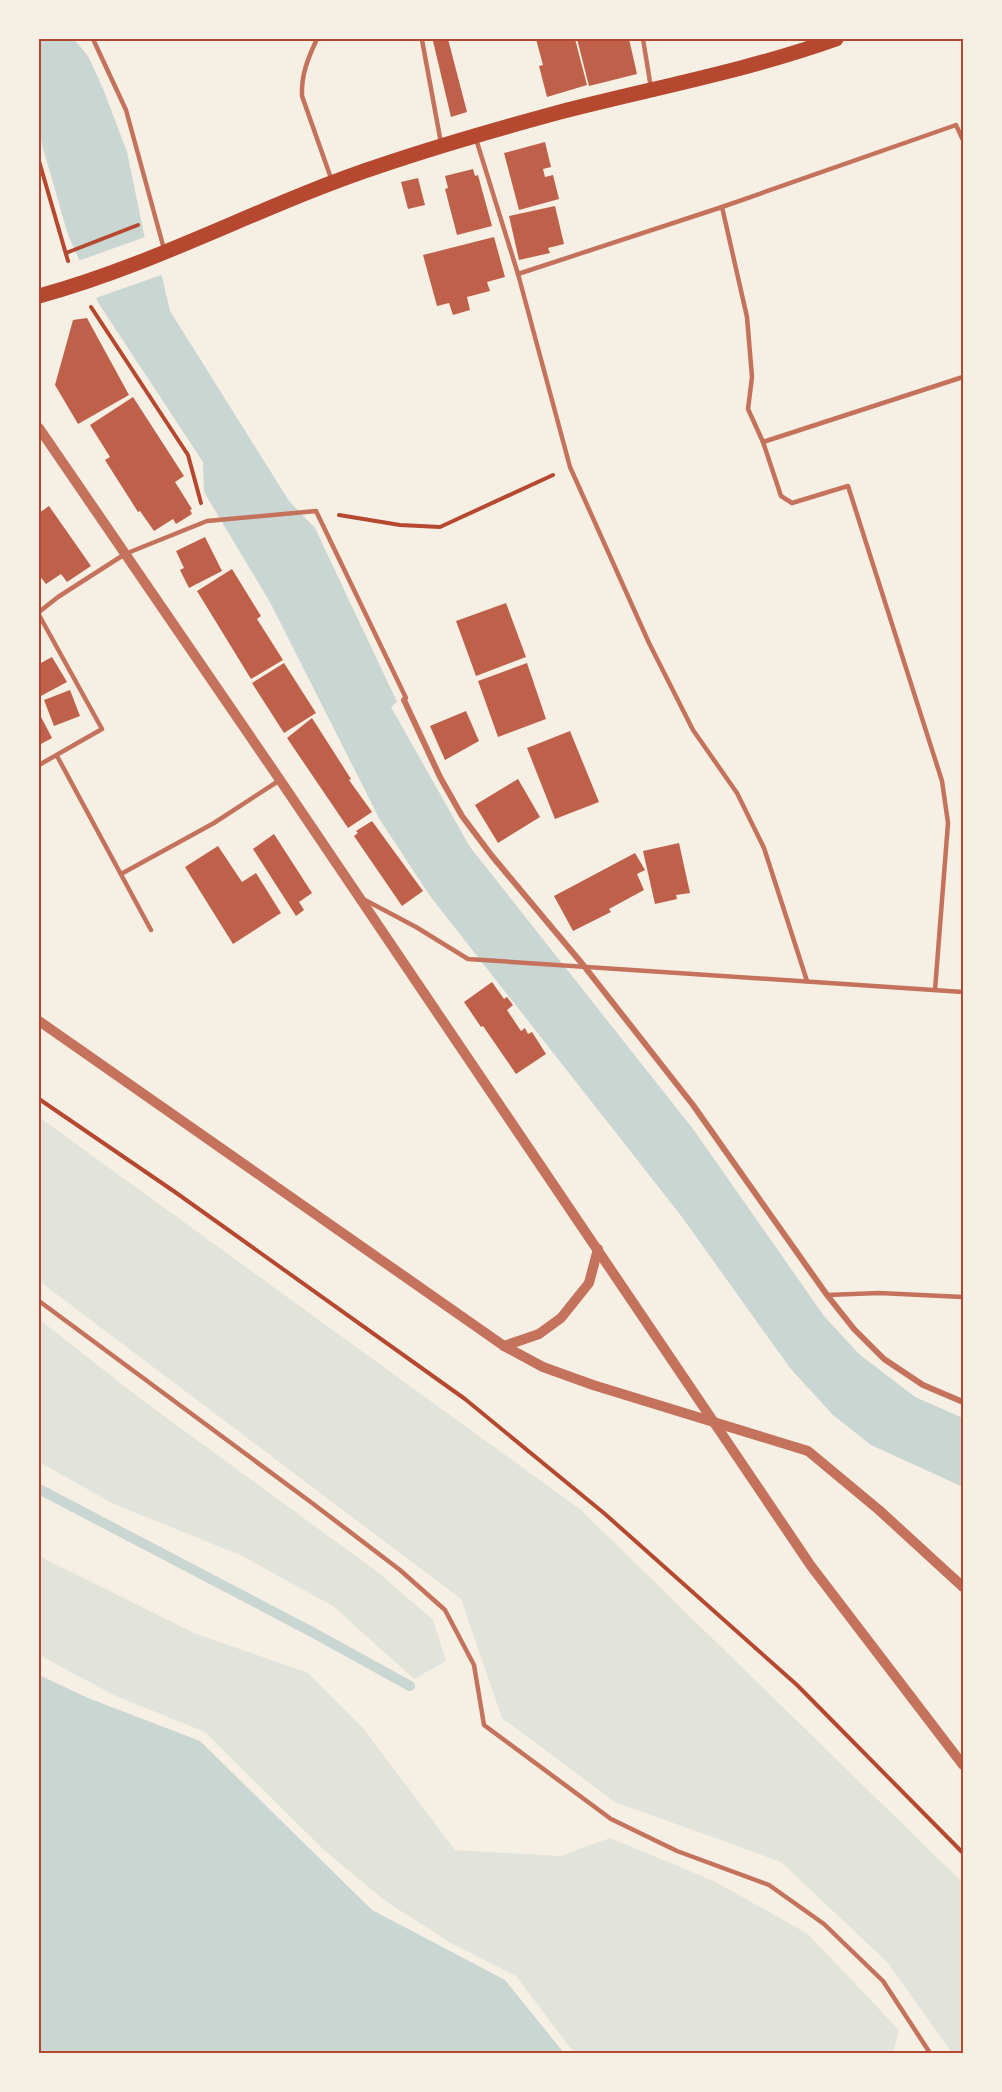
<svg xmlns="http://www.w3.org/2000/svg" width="1002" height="2092" font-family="Montserrat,sans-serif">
  <rect width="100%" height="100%" fill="#f6efe4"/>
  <g fill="#e2e4dc">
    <polygon points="39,1117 581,1510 963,1883 963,2053 952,2053 887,1962 781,1862 615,1802 502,1718 461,1599 39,1281"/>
    <polygon points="39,1319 142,1400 379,1573 433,1620 446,1661 414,1679 333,1606 242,1556 114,1504 39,1462"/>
    <polygon points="39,1556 194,1633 308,1673 363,1728 455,1850 560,1856 610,1838 716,1882 808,1934 899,2030 893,2053 574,2053 516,1976 449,1942 384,1900 324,1850 205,1732 116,1696 39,1655"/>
  </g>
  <g fill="#c9d6d2">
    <polygon points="39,39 74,39 88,56 104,91 127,152 145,239 162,277 170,311 289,501 315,528 397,702 391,707 470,847 693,1129 824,1316 859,1354 915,1397 963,1418 963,1487 871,1445 833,1415 790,1368 682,1217 430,896 380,820 271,604 204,492 203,462 99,304 68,235 39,134"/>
    <polygon points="39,1675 88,1698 200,1741 372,1910 505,1980 564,2053 39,2053"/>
  </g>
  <polygon fill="#f6efe4" points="148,236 164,274 93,299 78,261"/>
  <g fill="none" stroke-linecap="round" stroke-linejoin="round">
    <polyline stroke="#c9d6d2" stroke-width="10" points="39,1489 312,1632 410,1686"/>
  </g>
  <g fill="#bf614a">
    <polygon points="441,39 448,39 467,112 451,117 433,41"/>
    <polygon points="536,39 575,39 587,85 547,97 539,66 543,65"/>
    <polygon points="577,39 629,39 637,74 589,86"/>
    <polygon points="545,142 551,167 543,169 545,177 553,175 559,199 519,210 504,153"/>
    <polygon points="473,169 475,176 478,175 492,226 457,235 445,189 448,188 445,176"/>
    <polygon points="418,178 425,205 408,209 401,182"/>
    <polygon points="555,206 564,244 548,248 550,253 519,260 509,216"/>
    <polygon points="494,237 505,277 487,282 490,291 467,297 470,310 453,315 449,303 437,306 423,255"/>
    <polygon points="87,318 129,395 78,424 55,385 73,320"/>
    <polygon points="133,397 184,476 175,482 192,509 190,510 192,514 176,524 173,519 154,531 140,511 138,512 105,460 110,457 90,425"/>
    <polygon points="49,506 91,566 67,582 61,574 46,584 39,575 39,513"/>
    <polygon points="205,537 222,571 189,588 180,570 184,568 176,551"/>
    <polygon points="232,569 261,616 257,619 283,660 251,679 197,591"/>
    <polygon points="506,603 526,657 476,676 456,621"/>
    <polygon points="52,657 67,682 39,697 39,664"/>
    <polygon points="284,663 316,713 284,733 252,683"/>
    <polygon points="527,663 546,719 498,737 478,681"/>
    <polygon points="70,690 80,716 54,726 44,700"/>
    <polygon points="466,711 479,741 445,760 430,726"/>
    <polygon points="39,713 52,738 39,745"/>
    <polygon points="312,718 351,779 349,780 372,812 348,828 287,738"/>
    <polygon points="570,731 599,802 555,819 527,748"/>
    <polygon points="518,779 540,817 498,843 475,805"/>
    <polygon points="372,821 423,891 402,906 354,836 358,833 356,831"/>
    <polygon points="274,834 312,893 299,902 304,910 296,916 253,849"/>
    <polygon points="679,843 690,893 676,895 677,899 655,904 643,851"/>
    <polygon points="218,846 242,882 256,873 281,913 233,944 185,867"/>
    <polygon points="635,853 645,870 637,874 644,890 609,909 611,912 573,931 554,896"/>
    <polygon points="492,982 504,999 507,997 513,1005 507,1010 521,1031 525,1028 528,1034 532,1032 546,1054 516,1074 483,1026 481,1027 464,1002"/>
  </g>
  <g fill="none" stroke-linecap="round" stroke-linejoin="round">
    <g stroke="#b5482f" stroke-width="4">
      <polyline points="39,161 68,261"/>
      <polyline points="66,253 138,225"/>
      <polyline points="91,307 188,455 201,503"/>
      <polyline points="339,515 400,525 440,527 553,475"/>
      <polyline points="39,1099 175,1192 465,1399 605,1514 797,1685 963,1853"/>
    </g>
    <g stroke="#c5725c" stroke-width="4.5">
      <polyline points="93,39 126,110 164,249"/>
      <path d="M317,39C308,58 301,75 302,96L332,181"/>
      <polyline points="643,39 651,88"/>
      <polyline points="422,40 441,143"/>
      <polyline points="476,139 518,274 570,467 649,643 693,730 737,793 764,848 807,981"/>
      <polyline points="722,207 747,317 752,377 748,409 763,442 963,377"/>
      <polyline points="518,274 722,207 956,125 963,140"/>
      <polyline points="763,442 781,496 792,503 848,486 942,781 948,823 935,990"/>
      <polyline points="39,612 58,597 125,554 207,521 316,511 406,698 404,700"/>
      <polyline points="39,615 102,729 39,765"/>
      <polyline points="57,756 151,930"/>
      <polyline points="121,874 214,823 280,780"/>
      <polyline points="365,900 416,927 468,959 963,992"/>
      <polyline points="827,1295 879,1293 963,1297"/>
      <polyline points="39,1301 312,1503 400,1570 445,1610 474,1665 484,1725 611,1819 677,1851 769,1885 824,1924 883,1981 930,2053"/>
    </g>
    <polyline stroke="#c5725c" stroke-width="6" points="404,700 440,777 462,816 492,856 584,966 693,1105 827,1295 854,1329 884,1359 923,1385 963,1402"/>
    <g stroke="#c5725c" stroke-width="10">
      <polyline points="39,428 280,780 811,1566 963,1765"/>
      <polyline points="39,1021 504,1346 543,1367 593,1385 808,1451 879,1510 963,1587"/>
      <polyline points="504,1346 539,1334 561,1318 589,1283 598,1249"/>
    </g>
    <path stroke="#b5482f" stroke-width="15" d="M39,296C157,264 266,203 382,165C441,145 501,128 560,112C653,88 746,71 836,39"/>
  </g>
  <rect width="1002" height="2092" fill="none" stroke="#f6efe4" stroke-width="81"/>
  <rect x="40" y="40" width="922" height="2012" fill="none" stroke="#b5482f" stroke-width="2"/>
</svg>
